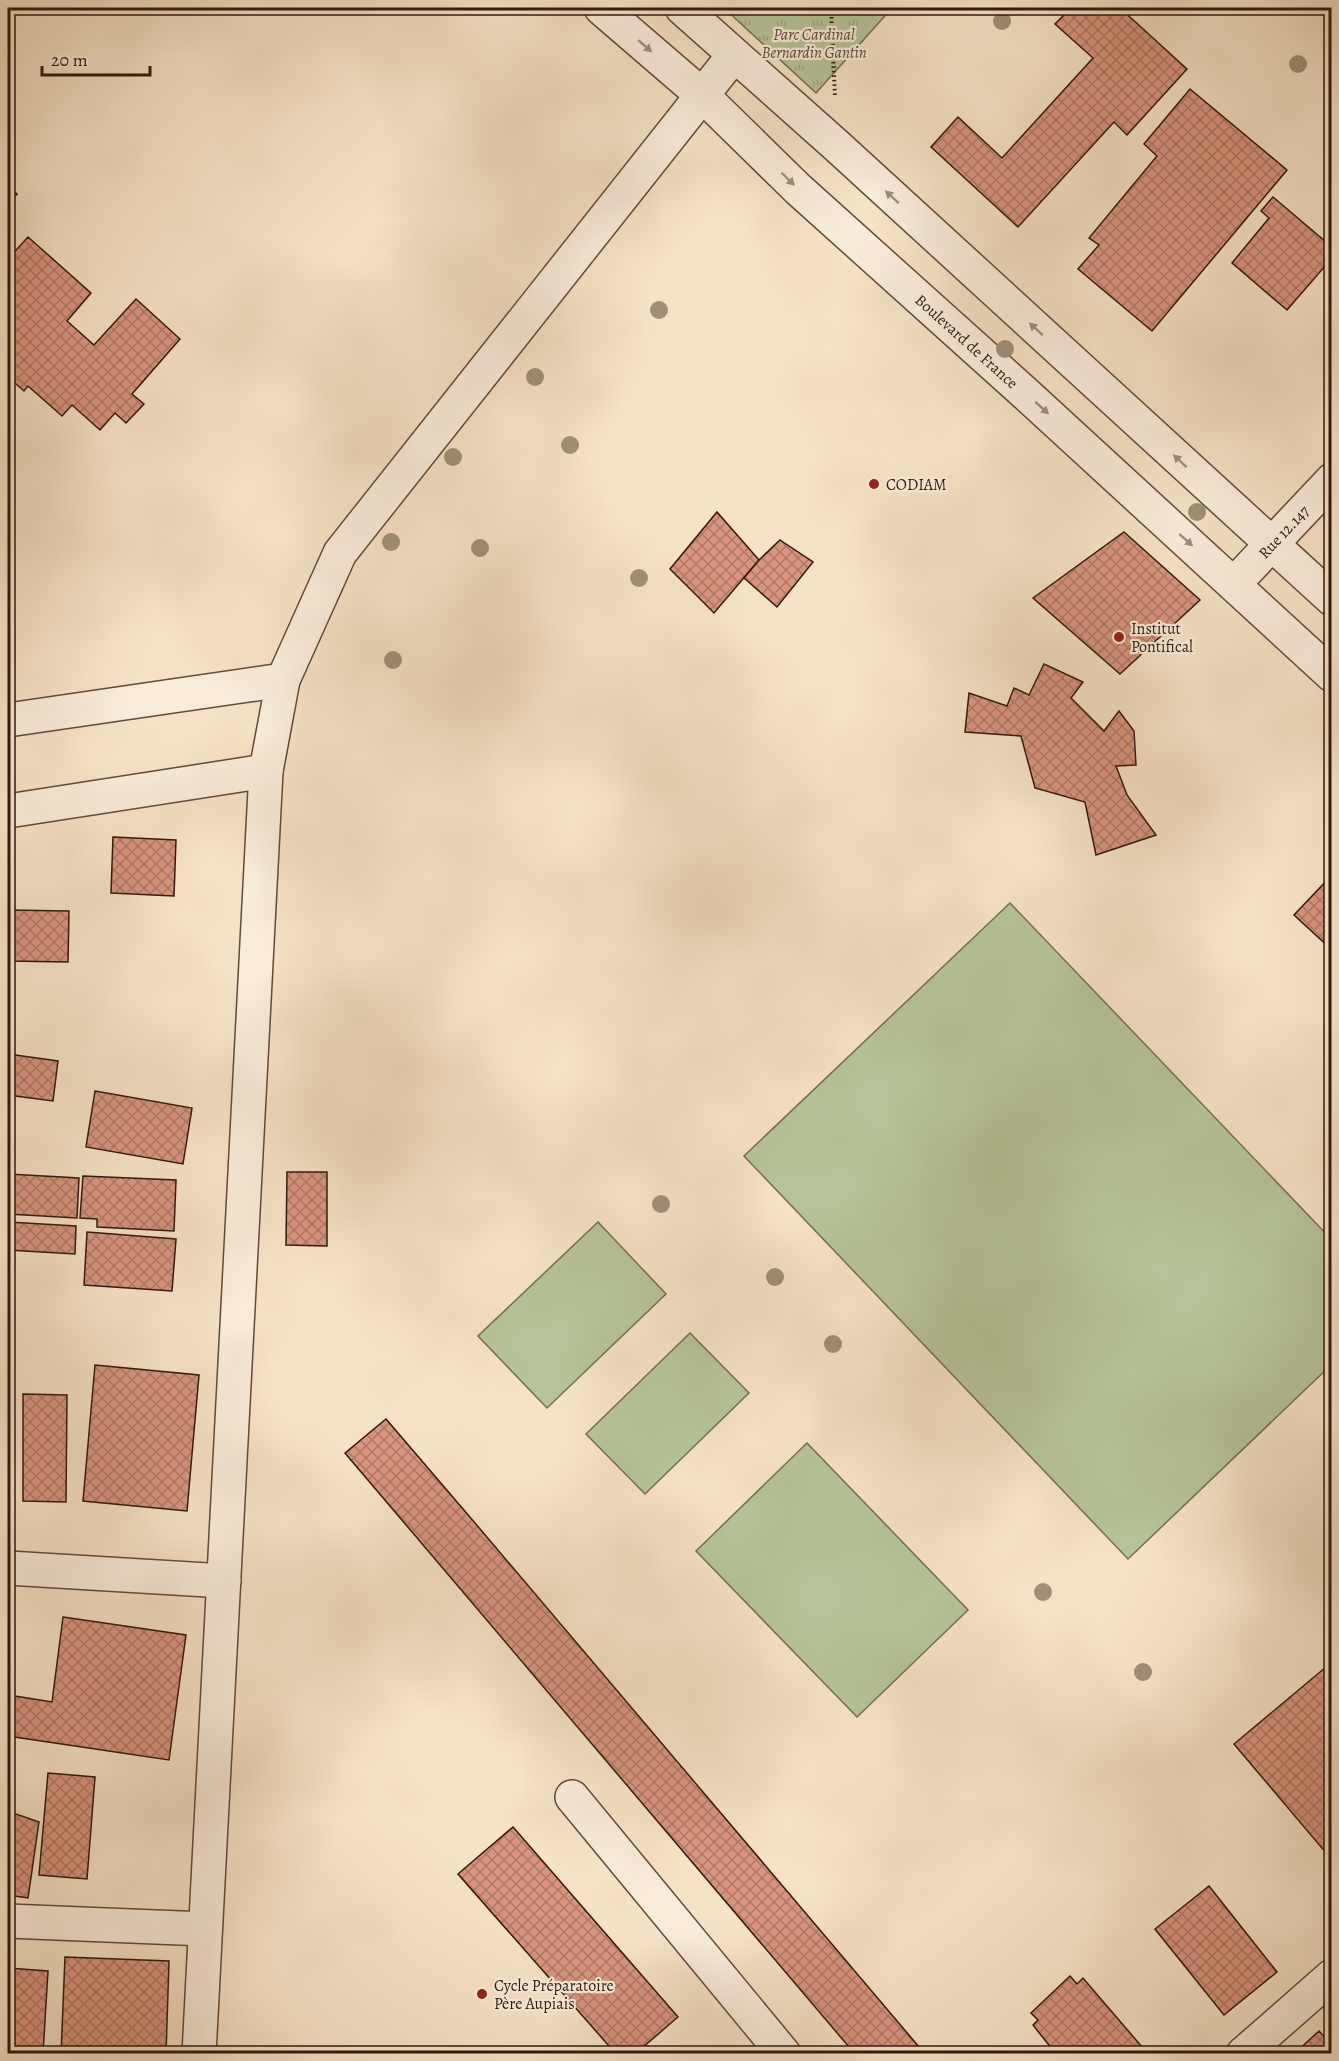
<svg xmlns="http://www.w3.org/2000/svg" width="1339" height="2061" font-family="Alegreya,serif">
  <defs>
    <pattern id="park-tufts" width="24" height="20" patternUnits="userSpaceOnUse" patternTransform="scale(1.5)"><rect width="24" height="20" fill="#b7c499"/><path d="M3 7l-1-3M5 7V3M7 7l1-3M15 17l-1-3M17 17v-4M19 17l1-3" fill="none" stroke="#9ea883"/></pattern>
    <pattern id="building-cross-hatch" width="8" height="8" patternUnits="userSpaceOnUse" patternTransform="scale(1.5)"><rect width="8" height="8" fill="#d8947e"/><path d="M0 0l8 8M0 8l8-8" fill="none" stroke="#b07866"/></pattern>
  </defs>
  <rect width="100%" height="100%" fill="#f6e2c6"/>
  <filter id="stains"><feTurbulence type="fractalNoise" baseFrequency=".00333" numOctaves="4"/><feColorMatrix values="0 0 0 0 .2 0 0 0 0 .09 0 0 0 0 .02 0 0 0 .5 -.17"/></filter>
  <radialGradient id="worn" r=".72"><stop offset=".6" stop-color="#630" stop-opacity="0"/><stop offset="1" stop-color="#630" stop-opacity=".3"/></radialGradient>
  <g fill="#b7c499" stroke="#746e53" stroke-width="1.5">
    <polygon points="1010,903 1331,1239 1331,1365 1128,1559 744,1156"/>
    <polygon points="598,1222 666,1294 547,1408 478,1336"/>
    <polygon points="690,1333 749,1393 645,1494 586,1434"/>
    <polygon points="807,1443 968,1610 857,1717 696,1551"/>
  </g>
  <polygon fill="url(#park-tufts)" stroke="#746e53" stroke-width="1.5" points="724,8 892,8 816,93"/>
  <g fill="url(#building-cross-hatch)" stroke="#30180d" stroke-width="1.5">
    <polygon points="1071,8 1120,8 1187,69 1127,135 1114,122 1018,227 931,147 958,117 1002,158 1093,58 1055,24"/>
    <polygon points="1190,89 1287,170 1152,331 1078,269 1099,245 1089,238 1157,156 1144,144"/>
    <polygon points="8,186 17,194 8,204"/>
    <polygon points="1273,197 1332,247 1332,258 1287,310 1232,263 1269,218 1261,211"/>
    <polygon points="28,237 91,293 67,321 94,345 136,299 180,339 132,394 144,404 126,423 115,413 100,430 72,405 62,416 28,386 24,391 8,377 8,259"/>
    <polygon points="717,512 759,560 714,613 670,569"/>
    <polygon points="1124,532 1200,600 1120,674 1033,598"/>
    <polygon points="780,540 813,562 777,607 744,578 759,560"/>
    <polygon points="1044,664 1083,682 1071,698 1104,731 1119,711 1134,731 1136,765 1116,766 1127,795 1156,835 1096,855 1085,802 1035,788 1021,736 965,732 969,693 1007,706 1014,688 1029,695"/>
    <polygon points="113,837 176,840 174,896 111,893"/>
    <polygon points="1332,875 1332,950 1294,915"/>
    <polygon points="8,910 69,911 68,962 8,961"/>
    <polygon points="8,1054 58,1061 53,1101 8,1095"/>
    <polygon points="95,1091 192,1108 183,1164 86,1147"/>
    <polygon points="287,1172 327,1172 327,1246 286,1245"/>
    <polygon points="8,1174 79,1178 77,1218 8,1214"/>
    <polygon points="83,1176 176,1180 174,1231 97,1227 97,1219 80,1218"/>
    <polygon points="8,1222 76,1226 75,1254 8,1250"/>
    <polygon points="87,1232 176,1239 172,1291 84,1285"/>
    <polygon points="95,1365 199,1375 187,1511 83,1501"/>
    <polygon points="23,1394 67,1395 66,1502 23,1501"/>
    <polygon points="386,1419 475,1523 925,2054 855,2054 345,1453"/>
    <polygon points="63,1617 186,1635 169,1760 8,1736 8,1695 52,1702"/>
    <polygon points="1332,1662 1332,1850 1327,1854 1234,1744"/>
    <polygon points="48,1773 95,1777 87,1879 39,1875"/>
    <polygon points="8,1777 12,1777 13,1813 39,1822 28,1898 8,1895"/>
    <polygon points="513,1827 678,2017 635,2054 616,2054 458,1874"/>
    <polygon points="1209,1886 1277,1972 1224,2015 1155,1929"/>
    <polygon points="65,1957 169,1961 166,2054 61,2054"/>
    <polygon points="8,1968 48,1971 43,2054 8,2054"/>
    <polygon points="1070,1976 1077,1984 1083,1978 1148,2054 1056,2054 1033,2025 1038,2020 1031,2013"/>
    <polygon points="1319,2031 1332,2045 1332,2054 1294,2054"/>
  </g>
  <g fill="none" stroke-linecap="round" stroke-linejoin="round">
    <g stroke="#624a3b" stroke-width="36">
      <g id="minor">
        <path id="s1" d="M601,8L702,95L798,189L1026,394L1332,675"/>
        <polyline points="682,8 837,146 1332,599"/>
        <path id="s2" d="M1234,584L1332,480"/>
        <polyline points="8,720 283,680"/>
        <polyline points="8,811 266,771"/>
        <polyline points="8,1568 224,1581"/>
        <polyline points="572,1797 784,2054"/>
        <polyline points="8,1921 205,1929"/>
        <polyline points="199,2054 266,771 283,680 340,553 734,55"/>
        <polyline points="1243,2054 1332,1976"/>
      </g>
    </g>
    <polyline stroke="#30180d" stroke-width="4" stroke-dasharray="1.5 3" stroke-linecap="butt" points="831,8 835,97"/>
    <use href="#minor" stroke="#f9ecda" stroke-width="33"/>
  </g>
  <g fill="#9f9077">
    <circle cx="1002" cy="21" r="9"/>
    <circle cx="1298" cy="64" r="9"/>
    <circle cx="659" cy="310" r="9"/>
    <circle cx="1005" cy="349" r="9"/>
    <circle cx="535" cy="377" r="9"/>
    <circle cx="570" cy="445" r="9"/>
    <circle cx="453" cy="457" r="9"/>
    <circle cx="1197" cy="512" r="9"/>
    <circle cx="391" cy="542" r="9"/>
    <circle cx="480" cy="548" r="9"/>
    <circle cx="639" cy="578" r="9"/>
    <circle cx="393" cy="660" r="9"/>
    <circle cx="661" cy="1204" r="9"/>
    <circle cx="775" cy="1277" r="9"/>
    <circle cx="833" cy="1344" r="9"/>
    <circle cx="1043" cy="1592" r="9"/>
    <circle cx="1143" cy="1672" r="9"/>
  </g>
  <defs><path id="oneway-solid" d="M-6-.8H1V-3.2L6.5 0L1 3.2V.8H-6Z" transform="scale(1.5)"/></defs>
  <g fill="#9f8d7e">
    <use href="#oneway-solid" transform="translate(645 46) rotate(41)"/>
    <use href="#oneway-solid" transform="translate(788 179) rotate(44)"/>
    <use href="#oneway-solid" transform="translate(892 197) rotate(-137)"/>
    <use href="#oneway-solid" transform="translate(1036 329) rotate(-137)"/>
    <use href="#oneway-solid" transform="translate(1042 408) rotate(42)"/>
    <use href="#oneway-solid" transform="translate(1180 461) rotate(-137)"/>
    <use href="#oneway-solid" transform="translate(1186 540) rotate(42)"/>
  </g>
  <g fill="#8f2418" stroke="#f9ecda" stroke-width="2">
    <circle cx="874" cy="484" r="6"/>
    <circle cx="1119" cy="637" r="6"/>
    <circle cx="482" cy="1994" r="6"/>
  </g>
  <g text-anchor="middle" stroke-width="4.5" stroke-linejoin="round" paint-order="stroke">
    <g font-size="16" font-style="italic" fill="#584c37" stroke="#f9ecda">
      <text x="814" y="40">Parc Cardinal<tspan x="814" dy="18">Bernardin Gantin</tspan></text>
    </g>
    <g font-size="16" fill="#30180d" stroke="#f9ecda">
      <text dy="6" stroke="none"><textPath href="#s1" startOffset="495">Boulevard de France</textPath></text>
      <text dy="6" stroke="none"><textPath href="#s2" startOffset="72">Rue 12.147</textPath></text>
    </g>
    <g font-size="16" fill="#30180d" stroke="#f9ecda" text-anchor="start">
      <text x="886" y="490">CODIAM</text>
      <text x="1131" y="634">Institut<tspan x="1131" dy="18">Pontifical</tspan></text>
      <text x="494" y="1991">Cycle Préparatoire<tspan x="494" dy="18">Père Aupiais</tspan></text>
    </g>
  </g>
  <rect width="1339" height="2061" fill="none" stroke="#f6e2c6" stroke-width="30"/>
  <rect x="9" y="9" width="1321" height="2043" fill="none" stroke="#30180d" stroke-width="3"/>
  <rect x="15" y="15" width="1309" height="2031" fill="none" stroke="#30180d" stroke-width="1.5"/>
  <path d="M42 66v9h108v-9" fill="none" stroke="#30180d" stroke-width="3"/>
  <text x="51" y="66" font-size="18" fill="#30180d" stroke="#f9ecda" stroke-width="4.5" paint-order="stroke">20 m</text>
  <rect width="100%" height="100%" filter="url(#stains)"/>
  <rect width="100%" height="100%" fill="url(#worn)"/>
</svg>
